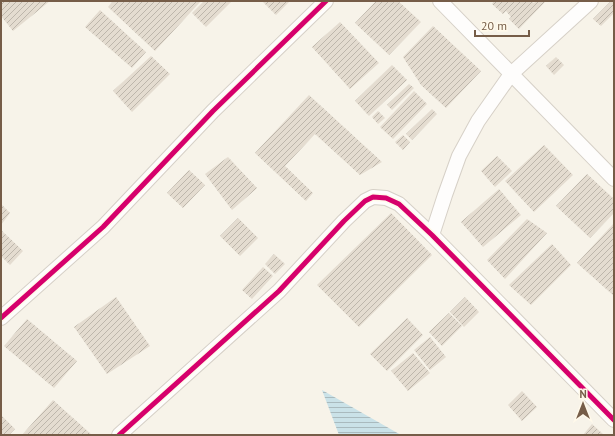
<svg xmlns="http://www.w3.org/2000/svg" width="615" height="436" font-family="'PT Sans',sans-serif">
  <defs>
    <pattern id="water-rules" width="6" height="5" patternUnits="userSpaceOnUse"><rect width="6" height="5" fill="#cae2e8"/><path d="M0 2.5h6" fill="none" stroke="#a9babe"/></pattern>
    <pattern id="building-hatch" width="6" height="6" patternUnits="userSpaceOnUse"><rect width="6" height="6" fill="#e4dcd0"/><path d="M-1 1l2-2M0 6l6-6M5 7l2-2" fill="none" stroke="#bdb6ab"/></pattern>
  </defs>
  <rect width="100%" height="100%" fill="#f7f3e9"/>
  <polygon fill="url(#water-rules)" points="322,390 401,435 339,435"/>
  <g fill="url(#building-hatch)">
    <polygon points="1,1 50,1 13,31 1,16"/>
    <polygon points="113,1 201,1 155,51 108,7"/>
    <polygon points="204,1 232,1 206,27 192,13"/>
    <polygon points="262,1 288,1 289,2 276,15"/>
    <polygon points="376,1 398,1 421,22 389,55 355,23"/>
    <polygon points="494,1 531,1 534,3 536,1 546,1 519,29 509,19 511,17 506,11 503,14 492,4"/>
    <polygon points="611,1 614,1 614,13 601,26 593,19"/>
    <polygon points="100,10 146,52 132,68 85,27"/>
    <polygon points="340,22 379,63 350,89 312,47"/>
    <polygon points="433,26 481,71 446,108 421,85 403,57"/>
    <polygon points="151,56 170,74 132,112 113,91"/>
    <polygon points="556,57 564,65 554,75 546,66"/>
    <polygon points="392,65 407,80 369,116 355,101"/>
    <polygon points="409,84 414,88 392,110 387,105"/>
    <polygon points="414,91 427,104 393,139 380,127"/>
    <polygon points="309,95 382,162 360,175 315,134 285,166 313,193 306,201 255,153"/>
    <polygon points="432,109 437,114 412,140 406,134"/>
    <polygon points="378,111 385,118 378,124 372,117"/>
    <polygon points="403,135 410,142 403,150 395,142"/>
    <polygon points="544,145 573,175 534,212 505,181"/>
    <polygon points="497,156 512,171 495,187 481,171"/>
    <polygon points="228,157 257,188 232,210 205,174"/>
    <polygon points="189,170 205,185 183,208 167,193"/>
    <polygon points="587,174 614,199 614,213 590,238 556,206"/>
    <polygon points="499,189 521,215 483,247 461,222"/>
    <polygon points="1,204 10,213 1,225"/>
    <polygon points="391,213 432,255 359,327 317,285"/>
    <polygon points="238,218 258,238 240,256 220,236"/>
    <polygon points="527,219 547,233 505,279 487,260"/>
    <polygon points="614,223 614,296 577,263"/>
    <polygon points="1,230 23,251 10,265 1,256"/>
    <polygon points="552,244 571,265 531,305 509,285"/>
    <polygon points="274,254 285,264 275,274 265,264"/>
    <polygon points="263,267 273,276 252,299 242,290"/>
    <polygon points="116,297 150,346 107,374 74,327"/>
    <polygon points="465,297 479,312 464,327 450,312"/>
    <polygon points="449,313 462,326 442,346 429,332"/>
    <polygon points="407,318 423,335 387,371 370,354"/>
    <polygon points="27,319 77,361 54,388 4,346"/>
    <polygon points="430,337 446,357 430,370 414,350"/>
    <polygon points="413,353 430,373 408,391 391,371"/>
    <polygon points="522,391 537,407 522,421 508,405"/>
    <polygon points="53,400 92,435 22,435"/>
    <polygon points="1,415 15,429 9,435 1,435"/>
    <polygon points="592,424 604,435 583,435"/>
  </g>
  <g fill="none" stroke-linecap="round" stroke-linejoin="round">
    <g stroke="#d6d0c7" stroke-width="16">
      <g id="minor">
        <polyline points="440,1 614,179"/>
        <polyline points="432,235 445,195 459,156 478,121 511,74 591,1"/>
        <polyline points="1,318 103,227 213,111 326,1"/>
        <polyline points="119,435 279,291 344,221 365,201 373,197 386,198 399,204 432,235 614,420"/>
      </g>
    </g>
    <use href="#minor" stroke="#fefdfc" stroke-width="14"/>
    <g stroke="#fff9ea" stroke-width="8">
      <g id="cycleway">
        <polyline points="1,318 103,227 213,111 326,1"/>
        <polyline points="119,435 279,291 344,221 365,201 373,197 386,198 399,204 432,235 614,420"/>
      </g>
    </g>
    <use href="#cycleway" stroke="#d6006c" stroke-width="5"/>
  </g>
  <rect width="615" height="436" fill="none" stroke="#765d48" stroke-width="4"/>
  <g transform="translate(583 404)" stroke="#fff9ea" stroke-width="3" paint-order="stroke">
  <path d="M0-3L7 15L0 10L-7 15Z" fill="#765d48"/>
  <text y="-6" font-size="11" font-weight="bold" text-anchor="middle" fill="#765d48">N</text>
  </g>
  <path d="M475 30v6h54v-6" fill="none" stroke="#765d48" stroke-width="2"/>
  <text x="481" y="30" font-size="12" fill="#765d48" stroke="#fff9ea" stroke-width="3" paint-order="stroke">20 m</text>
</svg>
